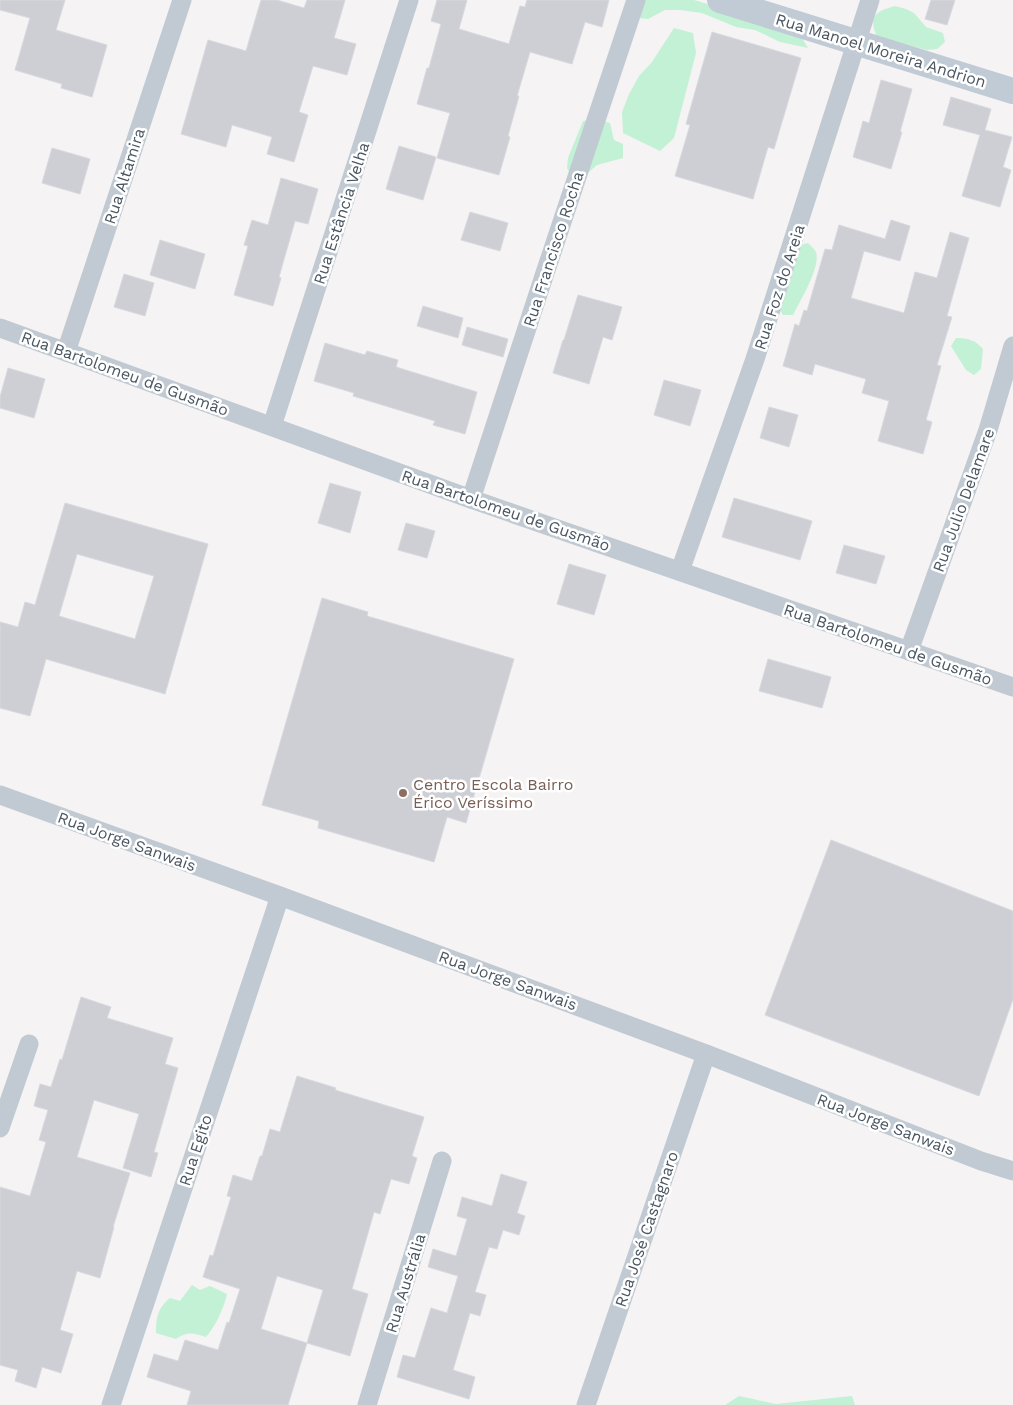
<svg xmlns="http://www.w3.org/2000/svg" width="1013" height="1405" font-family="'Work Sans',sans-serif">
  <rect width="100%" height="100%" fill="#f5f3f3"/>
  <g fill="#c3f1d5">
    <polygon points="643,0 694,0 775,24 802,38 808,48 780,42 755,30 736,27 702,13 680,10 665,10 648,19 638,18"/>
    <path d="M895,6L906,9L914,13L926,27L943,33L945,42L937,49L927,50L877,37C868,16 876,11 895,6Z"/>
    <polygon points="674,28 693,33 696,53 674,138 660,151 623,133 622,112 629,94 639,76 652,62"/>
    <polygon points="593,119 610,123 614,140 623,144 623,158 597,165 582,178 572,177 567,168 568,158 583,121"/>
    <path d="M808,243C811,246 814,249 816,252C821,267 800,301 793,315H783L778,307L789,271L795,264L798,245Z"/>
    <path d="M956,338C968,338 975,340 983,349L981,369L974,375L966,370L951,346Z"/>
    <path d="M192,1285L200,1290L210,1286L227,1294C224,1308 215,1327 206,1337C193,1333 188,1331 176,1339L156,1333C156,1317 158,1308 170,1298L180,1301Z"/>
    <polygon points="739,1396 776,1404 852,1396 855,1405 725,1405"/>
  </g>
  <g fill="#cdcfd5" stroke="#d7d9de" fill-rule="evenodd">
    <polygon points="0,0 65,0 56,30 107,45 92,97 61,88 62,84 15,70 30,18 0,10"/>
    <polygon points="261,0 277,0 304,8 307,0 345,0 334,38 356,44 347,75 313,66 299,112 308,115 294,162 267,154 272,137 232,125 226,147 181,134 208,40 246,51"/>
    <polygon points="437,0 467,0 459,29 509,44 520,6 525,7 527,0 609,0 602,27 585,22 572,64 530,52 517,96 519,96 508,136 510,137 499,175 437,158 450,113 417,104 427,68 429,68 441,24 431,21"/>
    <polygon points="931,0 955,0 947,25 925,19"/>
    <polygon points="712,32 801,58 774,149 768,147 753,199 675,176 690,125 686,124"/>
    <polygon points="881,80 912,89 900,132 902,132 891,169 853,157 863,121 869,123"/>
    <polygon points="951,97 991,109 985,130 1012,137 1003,167 1011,170 1000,207 962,196 980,135 943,125"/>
    <polygon points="399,146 436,157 423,200 386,189"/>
    <polygon points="52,148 90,159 80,194 42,183"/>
    <polygon points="281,178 318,189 308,224 295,221 279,277 281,278 273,306 234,295 248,246 244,245 252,220 268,225"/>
    <polygon points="470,212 508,223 500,251 461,240"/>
    <polygon points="891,220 910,226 900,261 864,251 851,298 904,313 915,272 937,278 950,232 969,238 947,316 952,317 937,365 941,366 926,420 932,422 923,454 878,441 889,401 862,393 866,379 815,364 812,375 783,366 795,324 799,326 804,310 807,311 825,249 832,250 839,225 885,239"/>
    <polygon points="160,240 205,254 195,289 150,275"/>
    <polygon points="124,274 154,283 145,316 114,307"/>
    <polygon points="578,295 622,307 612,340 603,337 589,384 553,373 563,340 564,340"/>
    <polygon points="423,306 463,318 458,338 417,326"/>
    <polygon points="467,327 508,339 503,357 462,345"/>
    <polygon points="325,343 365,355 367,351 398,360 396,367 477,392 465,434 433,425 435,421 353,396 354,393 314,381"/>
    <polygon points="8,368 45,379 34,418 0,408 0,397"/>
    <polygon points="664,380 701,390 690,426 654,415"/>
    <polygon points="769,407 798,415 789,447 760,438"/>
    <polygon points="330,483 361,492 350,533 318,523"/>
    <polygon points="734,498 812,521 800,560 722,537"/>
    <path d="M65,503L208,544L165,694L46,659L30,716L0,708V622L18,627L25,602L35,605ZM77,554L154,576L135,639L59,616Z"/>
    <polygon points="406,523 435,531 427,558 398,550"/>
    <polygon points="844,545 885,556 876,584 836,573"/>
    <polygon points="569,564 606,575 594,615 557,604"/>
    <polygon points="322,598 368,612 367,616 514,659 466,823 447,817 434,862 318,828 319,821 262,805"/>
    <polygon points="768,659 831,677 822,708 759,691"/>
    <polygon points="831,840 1013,911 1013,999 979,1096 765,1015"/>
    <polygon points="81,997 111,1007 107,1018 173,1038 165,1064 178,1068 154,1152 158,1153 151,1177 123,1168 139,1114 94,1100 77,1157 130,1173 113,1227 114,1227 100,1278 77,1271 60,1330 73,1334 61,1373 42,1367 36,1388 15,1381 18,1370 0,1365 0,1187 30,1196 46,1142 39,1140 48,1110 34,1106 40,1084 51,1087 60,1059 62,1060"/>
    <path d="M297,1076L336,1088L335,1090L424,1117L412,1156L417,1158L409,1184L391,1179L380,1214L374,1212L352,1289L368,1294L350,1356L307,1343L288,1405H187L191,1391L147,1377L154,1354L178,1361L185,1340L218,1350L227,1322L229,1323L240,1289L203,1277L210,1255L213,1256L231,1197L227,1196L233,1175L252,1181L260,1156H262L270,1129L280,1132ZM277,1276L323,1290L307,1343L261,1329Z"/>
    <polygon points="501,1174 527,1182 517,1213 525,1216 519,1235 503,1230 497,1249 489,1247 475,1292 486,1295 480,1316 470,1313 453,1370 475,1377 469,1399 397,1377 403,1355 415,1358 431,1308 447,1313 458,1276 428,1267 433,1249 456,1256 467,1219 457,1216 462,1197 492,1206"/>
  </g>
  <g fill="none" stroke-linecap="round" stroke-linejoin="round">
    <g stroke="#c1cad2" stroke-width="19">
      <polyline points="0,328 471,499 1013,687"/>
      <polyline points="66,352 182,0"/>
      <polyline points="272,426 409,0"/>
      <polyline points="471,499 544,276 636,0"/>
      <polyline points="680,571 755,359 870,0"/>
      <polyline points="909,651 988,430 1013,346"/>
      <polyline points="0,795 280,896 706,1054 981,1161 1013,1171"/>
      <polyline points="0,1128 29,1044"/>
      <polyline points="111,1405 280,896"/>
      <polyline points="367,1405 442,1161"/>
      <polyline points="586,1405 706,1054"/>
    </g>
    <polyline stroke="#c1cbd6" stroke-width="26" points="720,0 1013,91"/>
  </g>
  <circle fill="#8d6e63" stroke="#fff" stroke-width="2" cx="403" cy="793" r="5"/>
  <g text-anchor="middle" stroke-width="5" stroke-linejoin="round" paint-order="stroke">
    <g font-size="16" fill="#4a5661" stroke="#fff">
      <text transform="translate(881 50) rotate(17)" y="6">Rua Manoel Moreira Andrion</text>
      <text transform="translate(124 176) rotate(-72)" y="6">Rua Altamira</text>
      <text transform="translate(341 213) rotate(-72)" y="6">Rua Estância Velha</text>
      <text transform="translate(553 249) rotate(-72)" y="6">Rua Francisco Rocha</text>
      <text transform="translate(779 287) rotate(-72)" y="6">Rua Foz do Areia</text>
      <text transform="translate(125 373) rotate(20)" y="6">Rua Bartolomeu de Gusmão</text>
      <text transform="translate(963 500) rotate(-70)" y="6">Rua Julio Delamare</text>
      <text transform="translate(506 510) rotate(19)" y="6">Rua Bartolomeu de Gusmão</text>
      <text transform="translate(888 644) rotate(19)" y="6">Rua Bartolomeu de Gusmão</text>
      <text transform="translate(127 841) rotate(20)" y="6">Rua Jorge Sanwais</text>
      <text transform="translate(508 980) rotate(20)" y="6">Rua Jorge Sanwais</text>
      <text transform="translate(886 1124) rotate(21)" y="6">Rua Jorge Sanwais</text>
      <text transform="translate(195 1150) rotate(-72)" y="6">Rua Egito</text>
      <text transform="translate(646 1229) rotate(-71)" y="6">Rua José Castagnaro</text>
      <text transform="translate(405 1283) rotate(-73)" y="6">Rua Austrália</text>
    </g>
    <g font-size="16" fill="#785e54" stroke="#fff" text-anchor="start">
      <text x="413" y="790">Centro Escola Bairro<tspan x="413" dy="18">Érico Veríssimo</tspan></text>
    </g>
  </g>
</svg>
